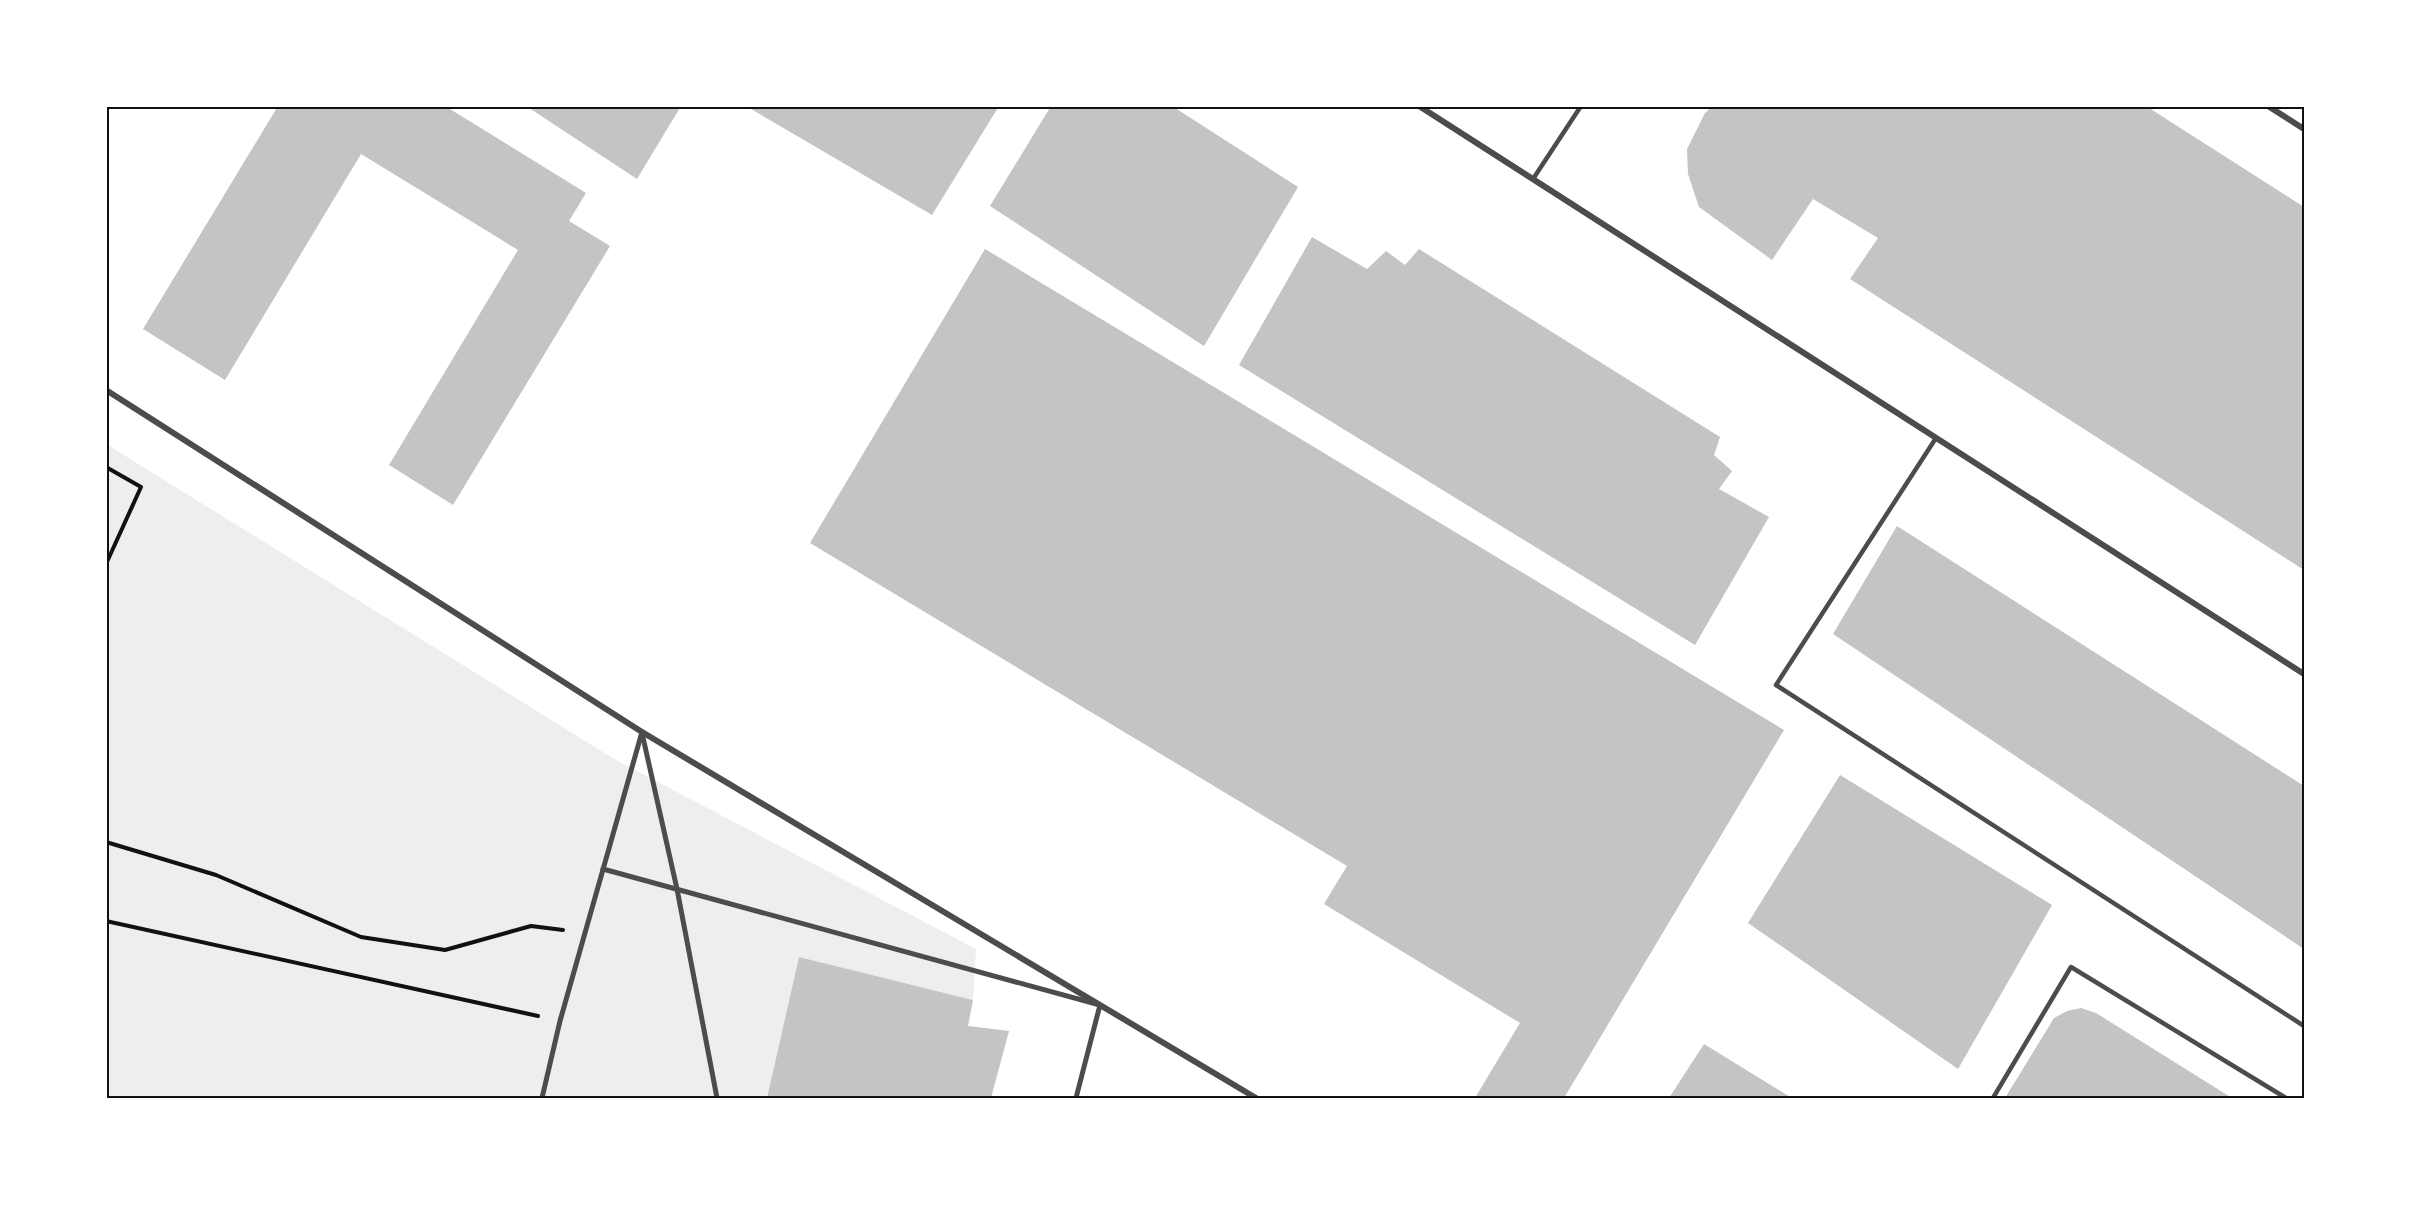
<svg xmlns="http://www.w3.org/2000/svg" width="2411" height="1205" font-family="Montserrat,sans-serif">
  <rect width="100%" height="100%" fill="#fff"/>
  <polygon fill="#eee" points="106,444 616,760 976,949 973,1000 799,957 767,1098 107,1098"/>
  <g fill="#c4c4c4">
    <polygon points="278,106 445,106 586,193 569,221 610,246 453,505 389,465 518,250 361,154 225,380 143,329"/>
    <polygon points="526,106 681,106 637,179"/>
    <polygon points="752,106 999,106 932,215 751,109"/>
    <polygon points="1051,106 1172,106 1298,187 1204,346 990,206"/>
    <polygon points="1713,106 2146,106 2304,207 2304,570 1850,279 1878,238 1813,199 1772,260 1699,207 1688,174 1687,149 1705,113"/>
    <polygon points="1312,237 1367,269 1386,251 1405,265 1419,249 1720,437 1714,455 1732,471 1719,489 1769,517 1695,645 1239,365"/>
    <polygon points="985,249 1784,730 1564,1098 1475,1098 1520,1023 1324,904 1347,866 810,543"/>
    <polygon points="1897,526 2304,786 2304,949 1833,634"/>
    <polygon points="1840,775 2052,905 1958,1069 1748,923"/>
    <polygon points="799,957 973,1000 968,1026 1009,1031 991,1098 767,1098"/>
    <polygon points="2081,1008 2096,1013 2232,1098 2005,1098 2054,1018 2067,1011"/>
    <polygon points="1704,1044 1792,1098 1669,1098"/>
  </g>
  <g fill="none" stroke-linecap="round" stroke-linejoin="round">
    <g stroke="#111" stroke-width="4">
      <polyline points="106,467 141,487 106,564"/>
      <polyline points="106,842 216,875 361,937 445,950 531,926 563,930"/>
      <polyline points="106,921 538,1016"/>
    </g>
    <g stroke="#4c4c4c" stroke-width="4.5">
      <polyline points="1533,179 1581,106"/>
      <polyline points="1936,438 1776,685 2304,1026"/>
      <polyline points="1993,1098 2071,967 2286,1098"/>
    </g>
    <g stroke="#4c4c4c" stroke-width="5">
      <polyline points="642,733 677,889 717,1098"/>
      <polyline points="603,869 1100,1005 1076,1098"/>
      <polyline points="542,1098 560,1021 642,732"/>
    </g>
    <g stroke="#4c4c4c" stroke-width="6">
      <polyline points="1419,106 2304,674"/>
      <polyline points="2268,106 2304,129"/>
      <polyline points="106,390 642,732 1256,1098"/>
    </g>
  </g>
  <rect width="2411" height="1205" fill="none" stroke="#ffffff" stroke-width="216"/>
  <rect x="108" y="108" width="2195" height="989" fill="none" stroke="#111" stroke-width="2"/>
</svg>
